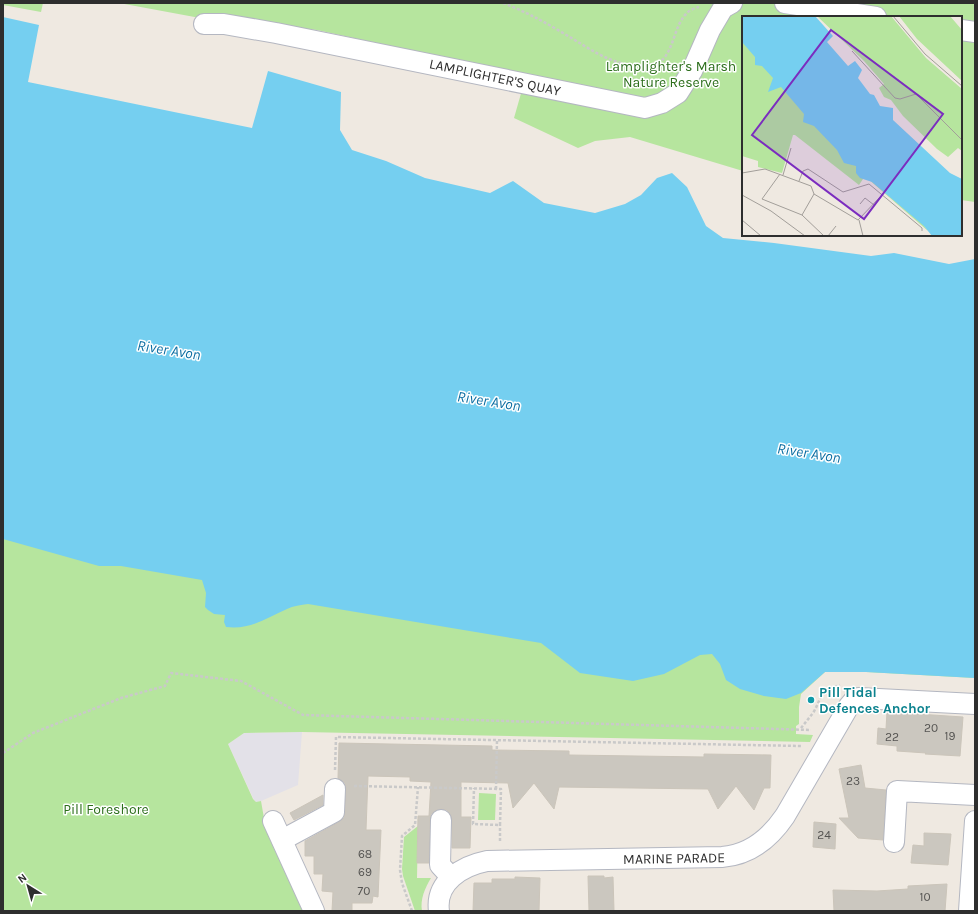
<svg xmlns="http://www.w3.org/2000/svg" width="978" height="914" font-family="Karla,sans-serif">
  <rect width="100%" height="100%" fill="#efe9e1"/>
  <polygon fill="#e3e1e8" points="302,732 298,785 261,801 256,802 254,800 228,744 244,733"/>
  <g fill="#b6e59e">
    <polygon points="3,3 43,3 41,12 3,5"/>
    <polygon points="119,3 975,3 975,202 961,200 961,17 743,17 743,171 630,137 595,141 578,148 514,118 522,90 524,75 317,30 200,18"/>
    <polygon points="3,412 975,678 866,672 825,672 801,694 799,707 799,724 796,726 796,734 813,735 810,742 302,732 244,733 228,744 253,799 256,802 261,801 265,824 305,911 3,911"/>
    <polygon points="479,793 496,794 495,820 478,820"/>
    <path d="M418,826L417,878H431C425,888 420,899 422,911H415L403,876L402,869L404,837Z"/>
  </g>
  <path fill="#75cff0" d="M3,17L39,25L28,82L252,128L268,71L341,92L340,130L352,150L386,161L425,178L490,193L513,181L544,203L595,213L625,204L641,195L657,178L672,173L687,187L706,226L723,238L774,243L871,256L894,253L949,264L975,259V678L866,672H825L801,693L786,699L764,696L740,689L726,680L720,664L712,654L700,655L664,674L633,681L580,673L541,643L308,604C301,605 293,606 287,609C266,618 251,630 226,627L224,622L225,615L214,614L208,610L205,607L206,593L202,580L121,566H99L3,539Z"/>
  <g fill="#cbc7bf" stroke="#cbc5ba">
    <polygon points="887,712 963,717 960,756 925,754 926,753 897,751 897,746 877,744 878,728 886,729"/>
    <polygon points="339,743 492,746 492,750 569,751 569,755 704,757 704,754 771,755 770,788 764,788 754,810 736,786 718,809 708,789 559,787 554,809 534,783 513,808 508,783 461,782 461,817 471,817 470,848 452,848 452,820 451,815 447,810 442,809 436,810 431,814 430,820 429,863 417,863 418,816 429,816 431,782 410,781 410,777 368,776 366,830 381,830 378,897 373,896 372,903 352,903 352,911 332,911 333,892 322,891 323,874 314,874 314,856 305,856 305,841 339,822 344,818 345,812 346,790 345,783 341,780 338,778"/>
    <polygon points="861,765 865,788 886,790 883,840 858,838 839,818 849,818 839,769"/>
    <polygon points="323,795 323,805 294,820 290,813"/>
    <polygon points="814,822 836,824 835,849 813,847"/>
    <polygon points="924,833 951,834 948,865 911,863 913,845 924,846"/>
    <polygon points="588,876 604,876 604,878 613,877 614,911 589,911"/>
    <polygon points="515,877 540,878 539,911 473,911 474,883 492,883 492,879 515,879"/>
    <polygon points="947,884 945,911 834,911 833,890 877,891 908,889 908,886"/>
  </g>
  <g fill="none" stroke-linecap="round" stroke-linejoin="round">
    <g stroke="#b4b7c1" stroke-width="22">
      <g id="minor">
        <polyline points="785,3 876,17"/>
        <polyline points="204,24 224,24 276,33 645,108 662,103 678,93 692,71 710,30 723,8 732,3"/>
        <polyline points="961,30 975,32"/>
        <polyline points="441,820 440,865 451,877"/>
        <polyline points="273,821 314,911"/>
        <polyline points="282,840 334,812 335,789"/>
        <polyline points="894,842 897,791 975,795"/>
        <path d="M439,911C435,882 462,866 487,861L722,857C750,855 770,838 785,816L849,706L855,699L859,698L975,704"/>
        <polyline points="969,911 975,821"/>
      </g>
    </g>
    <g stroke="#c9c9c9" stroke-width="2.5" stroke-dasharray="3 2" stroke-linecap="butt">
      <path d="M503,3C524,11 543,21 563,33C589,48 611,66 643,66C648,66 656,65 660,62C674,51 674,26 686,14C689,10 695,8 699,7"/>
      <path d="M801,728C805,723 809,718 813,713C824,695 816,693 840,685"/>
      <polyline points="3,753 33,733 121,698 165,686 171,673 241,681 303,715 811,730"/>
      <polyline points="335,770 336,737 801,746"/>
      <path d="M354,786C403,787 452,788 501,789L500,825L473,824L474,788"/>
      <polyline points="496,789 497,740"/>
      <polyline points="500,841 500,825"/>
      <polyline points="412,911 402,883 400,870 402,836 415,825 418,787"/>
    </g>
    <use href="#minor" stroke="#fff" stroke-width="20"/>
  </g>
  <circle fill="#0f9aa8" stroke="#fff" stroke-width="1.5" cx="811" cy="700" r="4"/>
  <g text-anchor="middle" stroke-width="3" stroke-linejoin="round" paint-order="stroke">
    <g font-size="12" fill="#555452">
      <text x="931" y="732">20</text>
      <text x="950" y="740">19</text>
      <text x="892" y="741">22</text>
      <text x="853" y="785">23</text>
      <text x="824" y="839">24</text>
      <text x="365" y="858">68</text>
      <text x="365" y="876">69</text>
      <text x="364" y="895">70</text>
      <text x="925" y="901">10</text>
    </g>
    <g font-size="14" fill="#2c6e1b" stroke="#fff">
      <text x="671" y="71">Lamplighter's Marsh<tspan x="671" dy="16">Nature Reserve</tspan></text>
      <text x="106" y="814">Pill Foreshore</text>
    </g>
    <g font-size="14" fill="#2e2e2e" stroke="#fff">
      <text transform="translate(495 77) rotate(12)" y="5">LAMPLIGHTER'S QUAY</text>
      <text transform="translate(674 858) rotate(-1)" y="5">MARINE PARADE</text>
    </g>
    <g font-size="14" font-weight="bold" fill="#0d838f" stroke="#fff" text-anchor="start">
      <text x="819" y="697">Pill Tidal<tspan x="819" dy="16">Defences Anchor</tspan></text>
    </g>
    <g font-size="15" font-style="italic" fill="#0d6fa3" stroke="#fff">
      <text transform="translate(169 350) rotate(9)" y="5">River Avon</text>
      <text transform="translate(489 401) rotate(9)" y="5">River Avon</text>
      <text transform="translate(809 453) rotate(9)" y="5">River Avon</text>
    </g>
  </g>
  <g transform="translate(742 16)">
    <rect width="220" height="220" fill="#efe9e1"/>
    <path d="M75,0H149L184,42L220,73V135L216,132L206,141L195,133L161,100L149,84L142,81L137,72L142,68L122,45ZM157,0H208L220,14V65L175,23ZM0,3L147,158L186,215L125,162L121,163L117,169L53,119H51L40,157L16,151V145L0,140Z" fill="#b6e59e"/>
    <path d="M0,0H73L91,20L85,26L106,50L113,45L120,54L116,62L128,78L132,79L138,90L151,92V104L208,157L220,163V220H190L182,210L130,166L118,162L114,157V150L102,147L95,134L72,110L61,106L62,98L39,71L26,76L31,62L20,50L13,49V41L0,26Z" fill="#75cff0"/>
    <path fill="none" stroke="#a29e99" stroke-width="1" d="M151,0L183,38L220,70M110,35L153,82L158,83L174,78L220,124M0,157L23,153L69,170L72,178L60,199M38,158L20,183L60,199L82,220M41,159L49,132M57,165L61,155L66,153L101,176L127,168L180,212V215M72,178L116,204L140,179M0,179L29,195L63,220M118,188L123,182L132,189M0,204L19,220M117,204L121,220M86,220L94,210"/>
    <path fill="#7b2cbf" fill-opacity="0.15" stroke="#7b2cbf" stroke-width="2" d="M89,14L201,98L122,203L10,119Z"/>
    <rect width="220" height="220" fill="none" stroke="#2e2e2e" stroke-width="2"/>
  </g>
  <rect width="978" height="914" fill="none" stroke="#2e2e2e" stroke-width="8"/>
  <g transform="translate(28 886) rotate(323)" stroke="#ffffff" stroke-width="3" paint-order="stroke">
  <path d="M0-3L7 15L0 10L-7 15Z" fill="#2e2e2e"/>
  <text y="-6" font-size="11" font-weight="bold" text-anchor="middle" fill="#2e2e2e">N</text>
  </g>
</svg>
